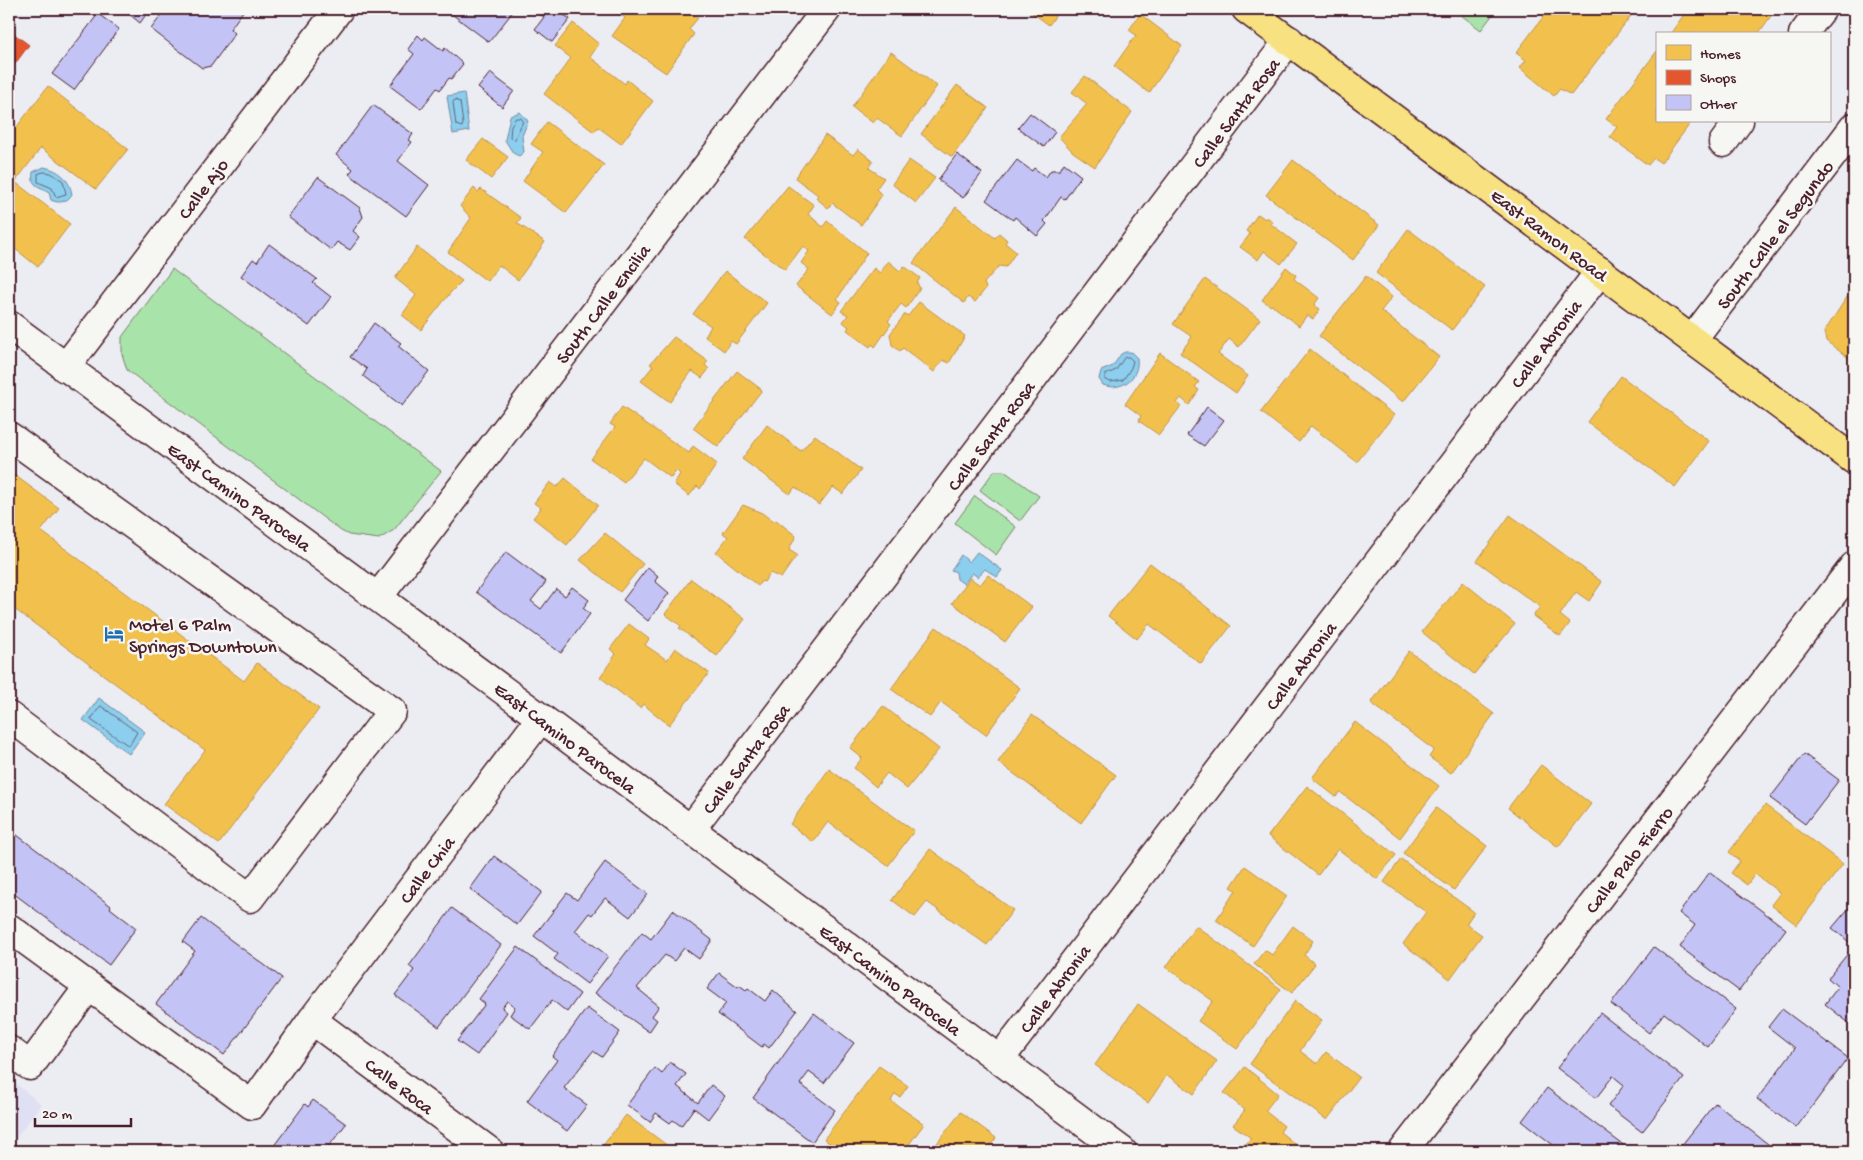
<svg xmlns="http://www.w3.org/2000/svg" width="1863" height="1160" font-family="'Gochi Hand',sans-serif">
  <rect width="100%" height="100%" fill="#ececf3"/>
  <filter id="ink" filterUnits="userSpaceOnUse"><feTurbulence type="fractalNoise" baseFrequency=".02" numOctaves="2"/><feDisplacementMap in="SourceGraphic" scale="10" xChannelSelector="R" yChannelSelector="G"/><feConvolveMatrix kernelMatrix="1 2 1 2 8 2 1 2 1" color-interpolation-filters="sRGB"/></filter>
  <g filter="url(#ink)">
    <polygon fill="#e0e0f4" points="9,1078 41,1104 9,1148"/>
    <g fill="#a8e3a9" stroke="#79816a">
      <polygon points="1453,9 1497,9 1481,30"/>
      <polygon points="172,269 441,471 394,530 379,539 349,535 341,531 127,370 122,354 122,337"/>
      <polygon points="994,471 1004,471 1039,496 1020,521 980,490"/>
      <polygon points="975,496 1016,527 996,555 955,523"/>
    </g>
    <g fill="#8cceed" stroke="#72889f">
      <polygon points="464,93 469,131 453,134 447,96"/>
      <polygon points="520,112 528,121 522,136 524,152 519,156 513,153 505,140 510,116"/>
      <path d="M44,167C59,170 69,178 72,194C68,202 59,204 51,200L49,192C38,185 31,187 33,172Z"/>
      <path d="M1125,352H1131L1137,358C1140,378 1121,392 1103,385L1099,379L1101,371L1113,366L1121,354Z"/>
      <polygon points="977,552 1002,570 997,577 985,569 978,577 972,573 964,584 957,579 956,572 951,570 961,555 969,562"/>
      <polygon points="99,698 145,732 129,754 83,720"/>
    </g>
    <g fill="#f2c14e" stroke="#c09044">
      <polygon points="626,9 685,9 698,18 689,29 694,34 666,73 612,36 625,18 621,15"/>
      <polygon points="1027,9 1060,9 1049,25"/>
      <polygon points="1549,9 1636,9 1571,95 1560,89 1554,96 1520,68 1526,60 1516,53"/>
      <polygon points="1688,9 1776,9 1758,34 1670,34"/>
      <polygon points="1140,14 1182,46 1149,93 1114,66 1136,35 1129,30"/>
      <polygon points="573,23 599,44 590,57 625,84 627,80 653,101 621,144 598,127 594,132 544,94 571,58 555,46"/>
      <polygon points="1657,51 1657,121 1692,121 1661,163 1654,158 1648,165 1610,137 1617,127 1606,119"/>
      <polygon points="891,52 937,86 902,136 877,118 873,123 852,107"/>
      <polygon points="1085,76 1132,112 1095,167 1073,152 1059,137 1087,104 1072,92"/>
      <polygon points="957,85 988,108 952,157 921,134"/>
      <polygon points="48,86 128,149 96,189 41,148 15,182 70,224 38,267 9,244 9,137"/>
      <polygon points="547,122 604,165 566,213 523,181 543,152 531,144"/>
      <polygon points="825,135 853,155 858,149 873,161 869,168 884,178 876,189 882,195 861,225 832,203 828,208 816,198 818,195 795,178"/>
      <polygon points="483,139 508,157 491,179 466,160"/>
      <polygon points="909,160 935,178 916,203 892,184"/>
      <polygon points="1293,160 1379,225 1353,260 1266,195"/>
      <polygon points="788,186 814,205 808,214 823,227 827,221 867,253 837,299 841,302 832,314 796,286 809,269 801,263 809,251 803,246 785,270 745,239"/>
      <polygon points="474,188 478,192 481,189 521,218 517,223 545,242 518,280 499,265 487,281 448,252 471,218 460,206"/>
      <polygon points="956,207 995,238 999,233 1007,240 1005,243 1016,252 1006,267 999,266 984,283 986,288 975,302 968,297 964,303 913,263"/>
      <polygon points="1258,214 1265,219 1267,217 1273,222 1271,224 1297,244 1281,264 1264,251 1258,260 1240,247 1250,234 1246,231"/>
      <polygon points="1408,229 1485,287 1452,330 1376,273"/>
      <polygon points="417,247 462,281 451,292 421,330 402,315 416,295 395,278"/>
      <polygon points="888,261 900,271 904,266 920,278 917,283 920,288 906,308 901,304 888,321 891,324 875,347 872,344 870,347 847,330 849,327 843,322 848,315 841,311 874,268 880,273"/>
      <polygon points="1286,267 1296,275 1294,279 1319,298 1314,305 1320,309 1313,319 1307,315 1299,326 1272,305 1271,306 1262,300"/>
      <polygon points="725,271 767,303 736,344 731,341 724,351 705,337 711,326 693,314"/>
      <polygon points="1366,276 1392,297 1381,311 1439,357 1403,402 1319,336"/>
      <polygon points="1205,279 1260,319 1239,347 1229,339 1218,354 1248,376 1236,393 1180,353 1192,337 1173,324"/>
      <polygon points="1853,288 1854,288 1854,362 1826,341 1824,332"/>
      <polygon points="919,302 965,336 949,363 943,360 934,372 903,348 900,351 892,345 890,334 905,314 908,316"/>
      <polygon points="674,337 708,361 705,365 709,369 702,378 692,371 670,402 641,381 653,366 650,364"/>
      <polygon points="1310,349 1394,415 1357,462 1311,426 1299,442 1261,412"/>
      <polygon points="1160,353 1199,382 1195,387 1199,390 1189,405 1181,398 1177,403 1181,406 1159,435 1139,421 1141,416 1125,404"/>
      <polygon points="737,371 762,390 718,447 693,428"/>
      <polygon points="1621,376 1709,441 1675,487 1587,422"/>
      <polygon points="622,407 689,453 693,446 717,464 700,489 697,486 689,496 674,484 680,474 676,470 671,478 644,458 624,482 591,459 615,427 610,424"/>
      <polygon points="767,425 801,451 815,435 861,470 843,494 833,487 819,505 795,487 790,494 742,459"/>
      <polygon points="9,471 59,508 41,531 244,681 257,663 319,709 219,844 164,804 205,750 9,605"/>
      <polygon points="565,478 598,505 567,545 533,518 541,508 534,503 550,482 557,487"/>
      <polygon points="743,505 762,513 774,522 776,520 796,536 789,550 797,555 781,578 770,573 764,582 761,581 758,586 716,552 728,537 723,533"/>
      <polygon points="1510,515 1602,582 1589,601 1576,592 1560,615 1570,623 1560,636 1533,616 1540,607 1477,561"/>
      <polygon points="605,533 643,564 620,592 580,560"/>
      <polygon points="1150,563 1231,626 1201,664 1149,624 1137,639 1108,616"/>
      <polygon points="988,575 1032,607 1005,642 952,603 970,578 980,585"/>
      <polygon points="691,579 745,619 717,656 679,628 681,626 665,614"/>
      <polygon points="1463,582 1515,624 1474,674 1422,632"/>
      <polygon points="629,624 649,639 645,645 667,660 675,648 709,673 669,725 643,704 640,708 600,677 616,654 610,649"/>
      <polygon points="936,627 1020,688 986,735 941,702 930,717 891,689"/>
      <polygon points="1409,651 1494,714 1451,773 1429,757 1434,750 1371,703"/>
      <polygon points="883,706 939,749 907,789 887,773 876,787 854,768 862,758 850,748"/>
      <polygon points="1032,715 1116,775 1081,823 998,762"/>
      <polygon points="1355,722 1439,786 1400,838 1340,792 1336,797 1312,778"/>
      <polygon points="1541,765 1591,804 1558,847 1508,808"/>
      <polygon points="829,769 914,831 888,866 828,822 813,842 790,824"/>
      <polygon points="1307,786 1396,855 1377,879 1338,849 1318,875 1268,836"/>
      <polygon points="1765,805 1843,864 1797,925 1771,905 1780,893 1755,874 1747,885 1731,873 1740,861 1729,852"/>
      <polygon points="1436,808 1487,846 1454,890 1403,853"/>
      <polygon points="930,849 1013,910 987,945 927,902 915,917 892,900"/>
      <polygon points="1401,859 1474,912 1466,924 1482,935 1450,979 1403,944 1426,912 1384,882"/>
      <polygon points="1245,866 1287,896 1253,946 1216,920 1236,890 1231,887"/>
      <polygon points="1196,926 1281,989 1237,1049 1198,1021 1213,1001 1166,967"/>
      <polygon points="1293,926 1313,941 1304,955 1315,964 1292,993 1254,964 1265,950 1272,955"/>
      <polygon points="1295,1001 1322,1020 1300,1051 1317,1064 1326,1052 1359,1077 1327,1120 1250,1064"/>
      <polygon points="1138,1004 1217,1061 1194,1094 1167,1075 1148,1103 1095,1065"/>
      <polygon points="879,1066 908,1086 900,1097 895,1094 891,1101 924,1124 904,1151 840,1151 824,1139"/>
      <polygon points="1245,1067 1278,1094 1265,1111 1284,1126 1280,1132 1304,1151 1240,1151 1251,1138 1233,1125 1245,1110 1224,1093"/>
      <polygon points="961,1112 996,1138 986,1151 931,1151"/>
      <polygon points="626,1115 668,1146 664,1151 608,1151 602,1147"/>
    </g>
    <polygon fill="#e4572e" stroke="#b6462d" points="9,30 29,45 9,72"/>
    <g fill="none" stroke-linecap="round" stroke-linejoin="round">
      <g stroke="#646579" stroke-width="1">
        <polygon points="455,100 460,102 463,124 462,127 456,125 453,103"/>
        <polygon points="516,118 521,118 523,121 514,141 510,137 511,126"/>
        <polygon points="44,172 51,173 63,181 66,194 56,197 52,188 38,182 38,174"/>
        <polygon points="1129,357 1133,361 1131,368 1123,380 1111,382 1105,380 1105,375 1116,370 1124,358"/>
        <polygon points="101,706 137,732 129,746 91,720"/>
      </g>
    </g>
    <g fill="#c3c3f5" stroke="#4a1f2b">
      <polygon points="123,9 150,9 140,23"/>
      <polygon points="166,9 242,9 244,10 230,29 235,33 211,66 202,68 151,29"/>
      <polygon points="448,9 515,9 489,42 449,12"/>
      <polygon points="532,9 555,9 570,19 552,42 535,29 544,17"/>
      <polygon points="98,14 119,29 74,90 52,74"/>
      <polygon points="418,35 423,40 425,37 443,51 445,48 463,64 451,79 449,78 440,90 437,88 421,109 390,86 414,54 408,49"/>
      <polygon points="490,73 514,91 502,107 478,88"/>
      <polygon points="373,105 413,134 409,140 412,142 398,161 429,185 406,216 349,174 353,169 336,155"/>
      <polygon points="1030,113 1055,132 1044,147 1018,128"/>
      <polygon points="957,154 982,173 963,198 938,180"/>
      <polygon points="1017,160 1032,171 1034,168 1046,177 1051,170 1060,170 1064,163 1081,176 1065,199 1061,197 1044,221 1047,224 1037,236 1015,217 1013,220 986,200"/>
      <polygon points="318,177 360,208 363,217 353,231 360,237 350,250 337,242 331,250 288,217"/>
      <polygon points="269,244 317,279 313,283 331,297 309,326 241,276 253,259 257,262"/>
      <polygon points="374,323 401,343 398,346 429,371 402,406 363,376 367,369 350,357"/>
      <polygon points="1207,407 1224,420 1204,446 1187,435"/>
      <polygon points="506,552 546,582 531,601 541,609 556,589 565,596 572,587 589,600 583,608 590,614 561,653 476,592"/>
      <polygon points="648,567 658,576 655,581 669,593 648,621 623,600"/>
      <polygon points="1804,754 1839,780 1805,824 1770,798"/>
      <polygon points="9,829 111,906 110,908 136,928 109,965 9,890"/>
      <polygon points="494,856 542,892 517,925 470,889"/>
      <polygon points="605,862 648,894 630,917 605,898 592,915 589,913 575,931 608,956 587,984 554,959 558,954 534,936 567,893 577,900"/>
      <polygon points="1710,872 1786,929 1739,991 1680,947 1695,925 1679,913"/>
      <polygon points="452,908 501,945 439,1027 395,995 414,970 409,966"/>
      <polygon points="1849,908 1854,913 1854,1027 1825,1004 1838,987 1828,978 1854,946 1832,928"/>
      <polygon points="673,910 712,940 699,959 684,948 674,961 665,955 637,988 659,1006 652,1016 657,1020 649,1032 595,993 642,932 651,939"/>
      <polygon points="201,918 282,978 224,1055 156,1004 195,951 183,942"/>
      <polygon points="518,947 580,994 567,1012 552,1000 530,1029 510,1015 515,1007 507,1001 502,1008 507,1012 477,1055 457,1041 485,1004 479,999"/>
      <polygon points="1654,947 1736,1009 1708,1047 1664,1013 1649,1033 1611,1004"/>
      <polygon points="719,973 738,987 739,985 746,990 748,988 765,1001 773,990 797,1011 769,1048 764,1044 762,1047 718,1014 726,1003 707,989"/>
      <polygon points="587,1008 620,1032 602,1057 593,1051 564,1088 587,1105 567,1131 527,1101 557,1060 552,1056"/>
      <polygon points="1782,1009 1848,1058 1796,1128 1757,1099 1795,1048 1768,1027"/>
      <polygon points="814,1013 854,1043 824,1083 809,1072 800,1084 835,1110 812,1142 753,1098"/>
      <polygon points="1600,1013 1684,1078 1642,1132 1608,1106 1624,1085 1613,1076 1596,1098 1557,1068"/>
      <polygon points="670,1062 686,1074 677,1086 698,1103 711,1085 725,1096 708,1119 694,1108 681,1126 673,1120 670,1123 656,1113 650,1122 627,1105 655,1068 662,1074"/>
      <polygon points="1547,1088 1626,1147 1623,1151 1561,1151 1522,1121"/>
      <polygon points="313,1100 346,1124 325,1151 270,1151 305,1104 308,1107"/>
      <polygon points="1715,1103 1777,1151 1688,1151 1681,1146"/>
      <polygon points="380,1145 388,1151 376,1151"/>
    </g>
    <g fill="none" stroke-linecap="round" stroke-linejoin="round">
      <g stroke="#4a1f2b" stroke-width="31">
        <g id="minor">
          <polyline points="1803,34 1822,9"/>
          <polyline points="1723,143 1739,121"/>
          <polyline points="9,325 541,718 1122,1151"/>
          <polyline points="1692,340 1854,127"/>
          <polyline points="65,368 339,9"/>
          <polyline points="9,436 392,711 250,898 9,716"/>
          <polyline points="378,597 827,9"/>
          <polyline points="691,829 1289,40"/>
          <polyline points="9,928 252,1105 312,1020 541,718"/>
          <polyline points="312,1020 489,1151"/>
          <polyline points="9,1050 30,1066 89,986"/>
          <polyline points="1000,1059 1600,271"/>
          <polyline points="1403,1151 1854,566"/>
        </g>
      </g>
      <g stroke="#4a1f2b" stroke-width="31">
        <polyline id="major" points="1246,9 1854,460"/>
      </g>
      <use href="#minor" stroke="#f6f6f2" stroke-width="28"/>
      <use href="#major" stroke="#f8e181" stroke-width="28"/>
    </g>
  </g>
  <defs>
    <g id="hotel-bare" transform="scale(1.5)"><path d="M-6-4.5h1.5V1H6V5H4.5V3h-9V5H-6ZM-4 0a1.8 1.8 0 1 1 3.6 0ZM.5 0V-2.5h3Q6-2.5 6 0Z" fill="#1f6fb2" stroke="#f6f6f2" stroke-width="2.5" paint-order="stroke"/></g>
  </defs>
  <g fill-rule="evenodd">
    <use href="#hotel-bare" x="114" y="634"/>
  </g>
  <g text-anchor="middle" stroke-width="5" stroke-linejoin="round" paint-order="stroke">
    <g font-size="19" fill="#4a1f2b" stroke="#f6f6f2">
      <text transform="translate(1235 112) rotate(-53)" y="7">Calle Santa Rosa</text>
      <text transform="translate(202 188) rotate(-53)" y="7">Calle Ajo</text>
      <text transform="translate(1550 234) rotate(37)" y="7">East Ramon Road</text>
      <text transform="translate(1774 234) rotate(-53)" y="7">South Calle el Segundo</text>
      <text transform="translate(602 303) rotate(-53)" y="7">South Calle Encilia</text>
      <text transform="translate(1545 343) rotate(-53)" y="7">Calle Abronia</text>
      <text transform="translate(990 435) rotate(-53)" y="7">Calle Santa Rosa</text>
      <text transform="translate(240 496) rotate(36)" y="7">East Camino Parocela</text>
      <text transform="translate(1300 665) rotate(-53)" y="7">Calle Abronia</text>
      <text transform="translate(566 737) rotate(37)" y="7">East Camino Parocela</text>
      <text transform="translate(745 758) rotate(-53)" y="7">Calle Santa Rosa</text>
      <text transform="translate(1628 859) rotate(-52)" y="7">Calle Palo Fierro</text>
      <text transform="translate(426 869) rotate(-53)" y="7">Calle Chia</text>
      <text transform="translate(891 979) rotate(37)" y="7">East Camino Parocela</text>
      <text transform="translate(1054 988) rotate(-53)" y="7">Calle Abronia</text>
      <text transform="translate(400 1085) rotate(37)" y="7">Calle Roca</text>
    </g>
    <g font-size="19" fill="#4a1f2b" stroke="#f6f6f2" text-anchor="start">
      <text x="129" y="630">Motel 6 Palm<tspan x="129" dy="22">Springs Downtown</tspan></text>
    </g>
  </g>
  <rect width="1863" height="1160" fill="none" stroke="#f6f6f2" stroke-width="30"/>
  <rect x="15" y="15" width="1833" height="1130" fill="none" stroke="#4a1f2b" stroke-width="2" filter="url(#ink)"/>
  <rect x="1656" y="32" width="175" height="90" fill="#f6f6f2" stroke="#b1a0a2"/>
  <rect x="1666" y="45" width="25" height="15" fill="#f2c14e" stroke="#b1a0a2"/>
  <text x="1700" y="58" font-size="15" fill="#4a1f2b">Homes</text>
  <rect x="1666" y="70" width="25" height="15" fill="#e4572e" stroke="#b1a0a2"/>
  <text x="1700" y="82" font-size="15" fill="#4a1f2b">Shops</text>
  <rect x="1666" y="95" width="25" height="15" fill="#c3c3f5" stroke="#b1a0a2"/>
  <text x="1700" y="108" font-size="15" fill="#4a1f2b">Other</text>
  <path d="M35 1118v8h96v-8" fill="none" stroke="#4a1f2b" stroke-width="2.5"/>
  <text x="42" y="1118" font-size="15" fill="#4a1f2b" stroke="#f6f6f2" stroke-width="4" paint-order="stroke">20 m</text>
</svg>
